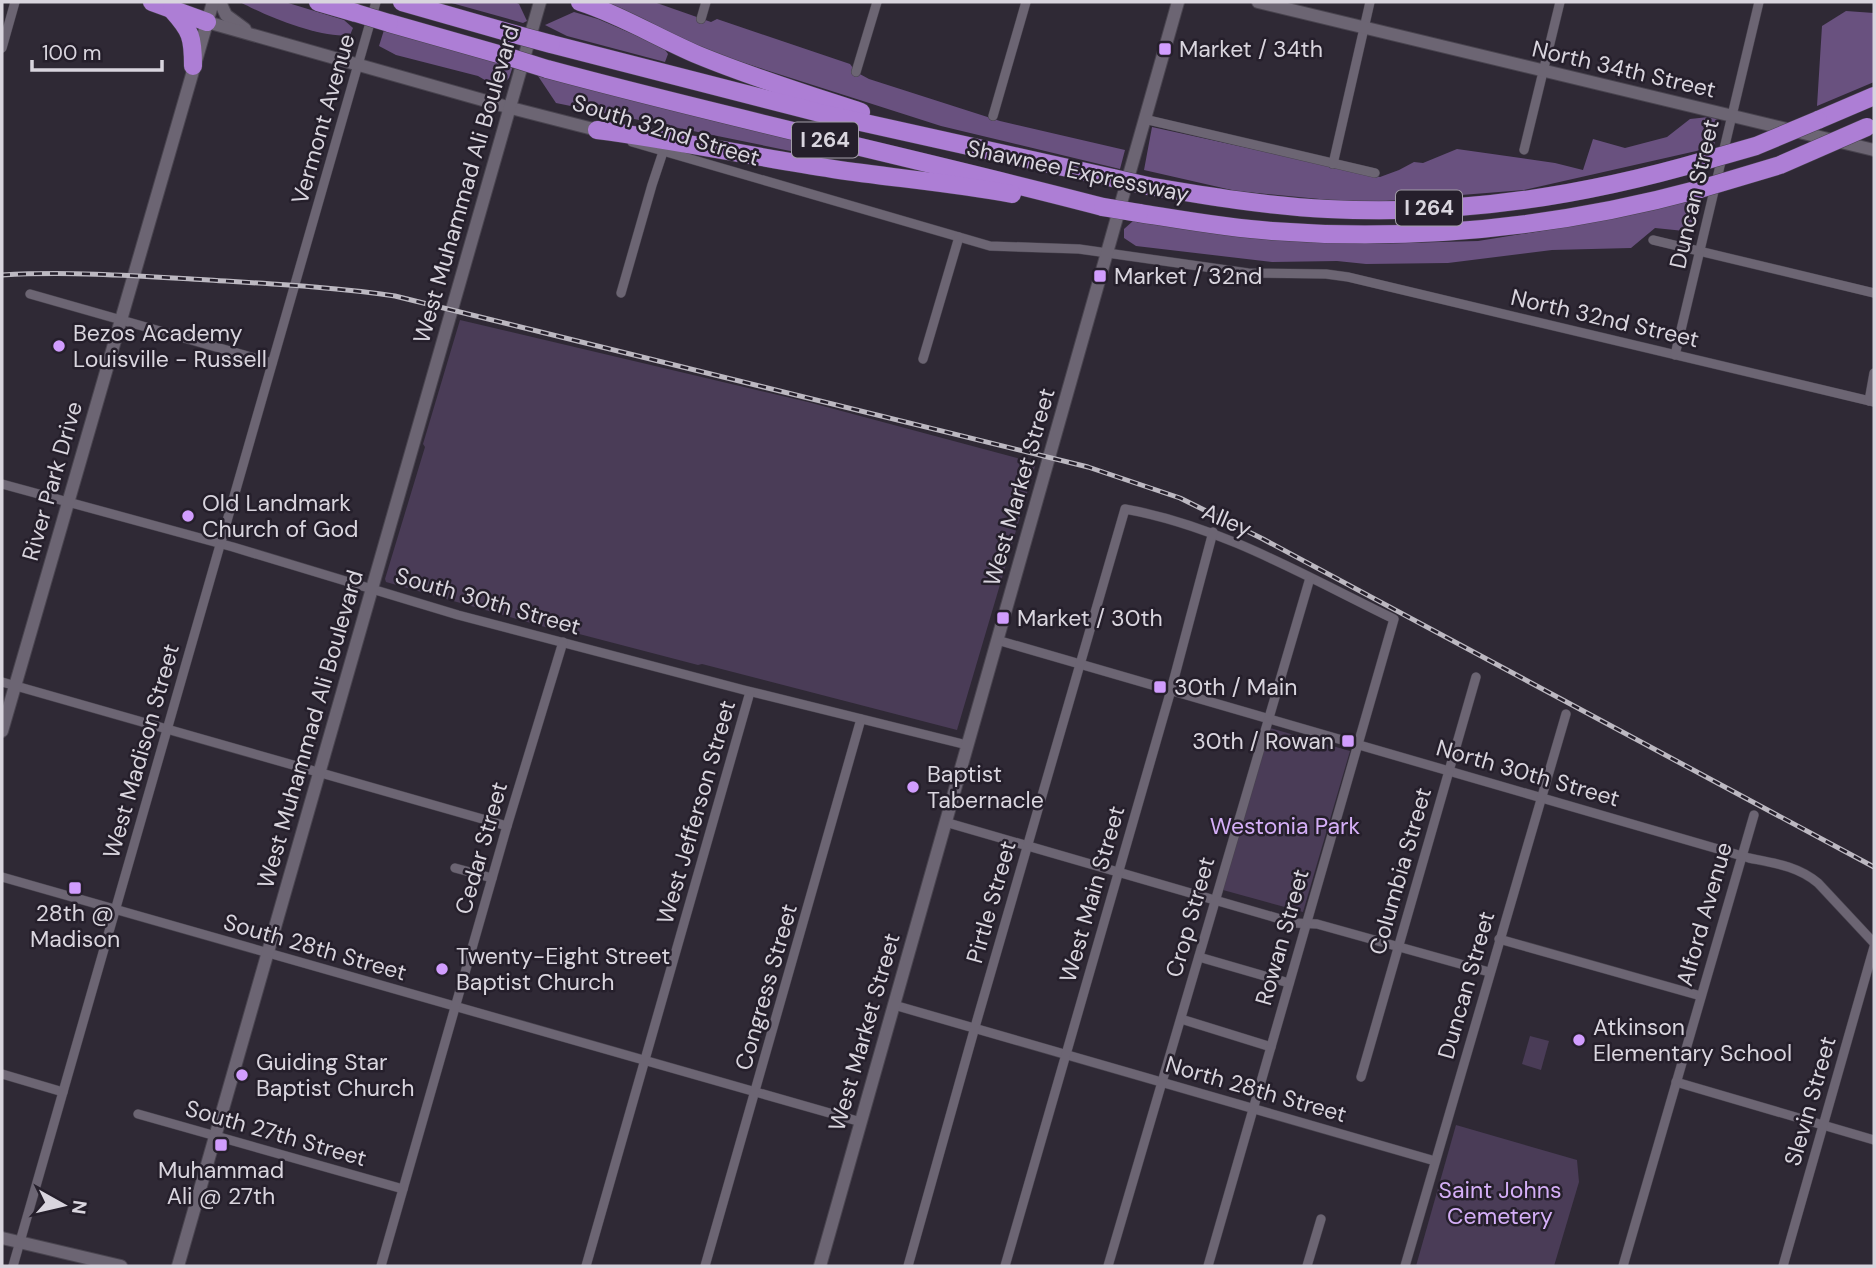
<svg xmlns="http://www.w3.org/2000/svg" width="1876" height="1268" font-family="'DM Sans',sans-serif">
  <rect width="100%" height="100%" fill="#2f2935"/>
  <g fill="#4a3c57">
    <polygon points="460,320 808,402 1036,463 957,730 702,664 698,665 560,629 552,629 386,582 385,579 425,447 423,444"/>
    <polygon points="1270,728 1350,751 1303,912 1223,890"/>
    <polygon points="1530,1036 1549,1041 1541,1070 1522,1064"/>
    <polygon points="1456,1125 1577,1160 1579,1182 1554,1266 1416,1266"/>
  </g>
  <g fill="#69517f">
    <path d="M240,2H285L344,20L353,28L350,35C321,39 266,16 240,2Z"/>
    <polygon points="448,2 515,2 519,4 527,21 523,23"/>
    <polygon points="604,2 654,2 711,22 717,19 850,64 856,72 869,79 1000,121 1125,150 1120,169 941,126 716,54"/>
    <polygon points="1846,11 1874,13 1874,82 1817,106 1822,26"/>
    <polygon points="574,12 598,19 663,47 668,54 665,62 567,36 545,25"/>
    <polygon points="384,30 513,66 509,78 503,84 490,83 478,76 396,55 379,46"/>
    <polygon points="538,76 813,144 810,155 556,103"/>
    <polygon points="1718,116 1714,147 1524,190 1361,203 1236,191 1144,170 1152,127 1380,177 1399,170 1414,162 1423,163 1457,149 1555,163 1583,170 1593,139 1625,148 1667,137 1690,119"/>
    <polygon points="1700,199 1694,232 1655,228 1631,248 1552,250 1448,263 1366,264 1337,261 1272,262 1136,246 1124,238 1124,229 1133,221 1210,233 1365,244 1478,241 1572,226"/>
  </g>
  <g fill="none" stroke-linecap="round" stroke-linejoin="round">
    <g stroke="#49444f" stroke-width="10">
      <g id="street">
        <polyline points="701,19 706,2"/>
        <polyline points="2,48 15,2"/>
        <polyline points="856,72 877,2"/>
        <polyline points="993,116 1026,2"/>
        <polyline points="1144,119 1375,173"/>
        <polyline points="632,142 990,246 1079,249 1248,273 1326,274 1348,277 1874,402"/>
        <polyline points="1524,150 1560,2"/>
        <polyline points="1333,164 1370,2"/>
        <polyline points="1653,240 1874,293"/>
        <polyline points="621,293 652,185 663,152"/>
        <polyline points="30,294 272,363"/>
        <polyline points="1675,355 1759,2"/>
        <polyline points="923,359 959,237"/>
        <polyline points="1869,401 1874,373"/>
        <polyline points="2,484 233,547 458,615 744,690 967,745"/>
        <path d="M997,640L1749,858C1774,863 1798,866 1818,883L1874,943"/>
        <polyline points="2,682 507,826"/>
        <polyline points="945,822 1294,923 1317,924 1489,972"/>
        <polyline points="455,868 492,878"/>
        <polyline points="2,877 861,1122"/>
        <polyline points="1499,939 1701,996"/>
        <polyline points="1199,957 1289,983"/>
        <polyline points="894,1005 1435,1161"/>
        <polyline points="1181,1019 1271,1047"/>
        <polyline points="2,1074 63,1092"/>
        <polyline points="1361,1077 1476,677"/>
        <polyline points="1676,1082 1874,1140"/>
        <polyline points="138,1114 403,1189"/>
        <polyline points="13,1266 376,2"/>
        <polyline points="381,1266 507,826 563,642"/>
        <polyline points="586,1266 750,692"/>
        <polyline points="705,1266 861,719"/>
        <path d="M908,1266L975,1027L1125,509C1221,526 1307,577 1394,619L1208,1266"/>
        <polyline points="1005,1266 1171,690 1213,532"/>
        <polyline points="1108,1266 1310,578"/>
        <polyline points="1307,1266 1321,1219"/>
        <polyline points="1405,1266 1566,714"/>
        <polyline points="1623,1266 1754,815"/>
        <polyline points="1783,1266 1874,947"/>
      </g>
    </g>
    <g stroke="#49444f" stroke-width="14">
      <g id="secondary">
        <polyline points="220,2 226,15 245,29"/>
        <polyline points="1258,2 1874,150"/>
        <polyline points="207,22 511,108 597,130"/>
        <polyline points="2,731 213,2"/>
        <polyline points="2,1238 121,1266"/>
        <polyline points="178,1266 540,2"/>
        <polyline points="820,1266 1178,2"/>
      </g>
    </g>
    <g stroke="#49444f" stroke-width="19">
      <g id="highway">
        <polyline points="152,2 207,22"/>
        <polyline points="318,2 356,13"/>
        <polyline points="402,2 514,34"/>
        <path d="M580,2C621,15 658,38 698,55C751,77 806,94 861,112"/>
        <path d="M172,10C191,31 193,37 193,66"/>
        <polyline points="389,23 509,57"/>
        <polyline points="551,44 820,113 1113,178"/>
        <path d="M547,69C732,119 919,159 1103,207"/>
        <polyline points="1818,120 1874,96"/>
        <path d="M597,130C676,140 754,157 833,169C893,178 953,183 1012,194"/>
        <path d="M1148,186C1207,196 1267,206 1328,209C1457,216 1584,196 1707,160"/>
        <path d="M1139,213C1183,220 1227,228 1272,231C1417,242 1560,227 1700,189"/>
      </g>
    </g>
    <use href="#street" stroke="#6c6573" stroke-width="9"/>
    <use href="#secondary" stroke="#6c6573" stroke-width="12"/>
    <use href="#highway" stroke="#ad7ed5" stroke-width="18"/>
    <g stroke="#bcb8c1" stroke-width="5">
      <path id="rail" d="M2,275C71,271 140,276 209,280C272,284 333,287 395,296L1088,467L1180,498L1263,539L1874,867"/>
    </g>
    <use href="#rail" stroke="#251f2b" stroke-width="2.5" stroke-dasharray="8" stroke-linecap="butt"/>
    <g stroke="#49444f" stroke-width="19" stroke-linecap="butt">
      <g id="highway-bridge">
        <polyline points="356,13 389,23"/>
        <polyline points="514,34 551,44"/>
        <polyline points="509,57 547,69"/>
        <polyline points="1707,160 1756,146 1818,120"/>
        <polyline points="1113,178 1148,186"/>
        <polyline points="1700,189 1780,165 1867,127"/>
        <polyline points="1103,207 1139,213"/>
      </g>
    </g>
    <use href="#highway-bridge" stroke="#ad7ed5" stroke-width="18"/>
  </g>
  <g fill="#d19dfe" stroke="#251f2b" stroke-width="2.5">
    <rect x="1158" y="42" width="14" height="14" rx="3.5"/>
    <rect x="1093" y="269" width="14" height="14" rx="3.5"/>
    <circle cx="59" cy="346" r="7"/>
    <circle cx="188" cy="516" r="7"/>
    <rect x="996" y="611" width="14" height="14" rx="3.5"/>
    <rect x="1153" y="680" width="14" height="14" rx="3.5"/>
    <rect x="1341" y="734" width="14" height="14" rx="3.5"/>
    <circle cx="913" cy="787" r="7"/>
    <rect x="68" y="881" width="14" height="14" rx="3.5"/>
    <circle cx="442" cy="969" r="7"/>
    <circle cx="1579" cy="1040" r="7"/>
    <circle cx="242" cy="1075" r="7"/>
    <rect x="214" y="1138" width="14" height="14" rx="3.5"/>
  </g>
  <g text-anchor="middle" stroke-width="5" stroke-linejoin="round" paint-order="stroke">
    <g fill="#251f2b" stroke="#a39ea8" stroke-width="2">
      <rect x="792" y="122.5" width="66" height="35" rx="5"/>
      <rect x="1396" y="190.5" width="66" height="35" rx="5"/>
    </g>
    <g font-size="21" font-weight="bold" fill="#d9d5de">
      <text x="825" y="147">I 264</text>
      <text x="1429" y="215">I 264</text>
    </g>
    <g font-size="23" fill="#d9d5de" stroke="#251f2b" text-anchor="start">
      <text x="1179" y="57">Market / 34th</text>
      <text x="1114" y="284">Market / 32nd</text>
      <text x="73" y="341">Bezos Academy<tspan x="73" dy="26">Louisville - Russell</tspan></text>
      <text x="202" y="511">Old Landmark<tspan x="202" dy="26">Church of God</tspan></text>
      <text x="1017" y="626">Market / 30th</text>
      <text x="1174" y="695">30th / Main</text>
      <text x="1334" y="749" text-anchor="end">30th / Rowan</text>
      <text x="927" y="782">Baptist<tspan x="927" dy="26">Tabernacle</tspan></text>
      <text x="75" y="921" text-anchor="middle">28th @<tspan x="75" dy="26">Madison</tspan></text>
      <text x="456" y="964">Twenty-Eight Street<tspan x="456" dy="26">Baptist Church</tspan></text>
      <text x="1593" y="1035">Atkinson<tspan x="1593" dy="26">Elementary School</tspan></text>
      <text x="256" y="1070">Guiding Star<tspan x="256" dy="26">Baptist Church</tspan></text>
      <text x="221" y="1178" text-anchor="middle">Muhammad<tspan x="221" dy="26">Ali @ 27th</tspan></text>
    </g>
    <g font-size="23" fill="#d9d5de" stroke="#251f2b">
      <text transform="translate(1624 69) rotate(13)" y="8">North 34th Street</text>
      <text transform="translate(323 119) rotate(-74)" y="8">Vermont Avenue</text>
      <text transform="translate(666 130) rotate(17)" y="8">South 32nd Street</text>
      <text transform="translate(1078 171) rotate(12)" y="8">Shawnee Expressway</text>
      <text transform="translate(466 184) rotate(-74)" y="8">West Muhammad Ali Boulevard</text>
      <text transform="translate(1694 194) rotate(-77)" y="8">Duncan Street</text>
      <text transform="translate(1605 318) rotate(13)" y="8">North 32nd Street</text>
      <text transform="translate(52 481) rotate(-74)" y="8">River Park Drive</text>
      <text transform="translate(1019 487) rotate(-74)" y="8">West Market Street</text>
      <text transform="translate(1227 520) rotate(23)" y="8">Alley</text>
      <text transform="translate(488 601) rotate(16)" y="8">South 30th Street</text>
      <text transform="translate(310 729) rotate(-74)" y="8">West Muhammad Ali Boulevard</text>
      <text transform="translate(141 751) rotate(-74)" y="8">West Madison Street</text>
      <text transform="translate(1528 773) rotate(16)" y="8">North 30th Street</text>
      <text transform="translate(696 812) rotate(-74)" y="8">West Jefferson Street</text>
      <text transform="translate(481 848) rotate(-74)" y="8">Cedar Street</text>
      <text transform="translate(1400 871) rotate(-74)" y="8">Columbia Street</text>
      <text transform="translate(1092 894) rotate(-74)" y="8">West Main Street</text>
      <text transform="translate(991 902) rotate(-74)" y="8">Pirtle Street</text>
      <text transform="translate(1704 914) rotate(-74)" y="8">Alford Avenue</text>
      <text transform="translate(1190 917) rotate(-74)" y="8">Crop Street</text>
      <text transform="translate(1282 937) rotate(-74)" y="8">Rowan Street</text>
      <text transform="translate(315 947) rotate(16)" y="8">South 28th Street</text>
      <text transform="translate(1466 985) rotate(-74)" y="8">Duncan Street</text>
      <text transform="translate(766 987) rotate(-74)" y="8">Congress Street</text>
      <text transform="translate(864 1032) rotate(-74)" y="8">West Market Street</text>
      <text transform="translate(1256 1089) rotate(16)" y="8">North 28th Street</text>
      <text transform="translate(1810 1101) rotate(-74)" y="8">Slevin Street</text>
      <text transform="translate(276 1133) rotate(16)" y="8">South 27th Street</text>
    </g>
    <g font-size="23" fill="#d5aff8" stroke="#251f2b">
      <text x="1285" y="834">Westonia Park</text>
      <text x="1500" y="1198">Saint Johns<tspan x="1500" dy="26">Cemetery</tspan></text>
    </g>
  </g>
  <rect width="1876" height="1268" fill="none" stroke="#d9d5de" stroke-width="7"/>
  <g transform="translate(63 1205) rotate(98)" stroke="#251f2b" stroke-width="5" paint-order="stroke">
  <path d="M0-5L12 26L0 18L-12 26Z" fill="#d9d5de"/>
  <text y="-10" font-size="19" font-weight="bold" text-anchor="middle" fill="#d9d5de">N</text>
  </g>
  <path d="M32 60v10h130v-10" fill="none" stroke="#d9d5de" stroke-width="3.5"/>
  <text x="42" y="60" font-size="21" fill="#d9d5de" stroke="#251f2b" stroke-width="5" paint-order="stroke">100 m</text>
</svg>
